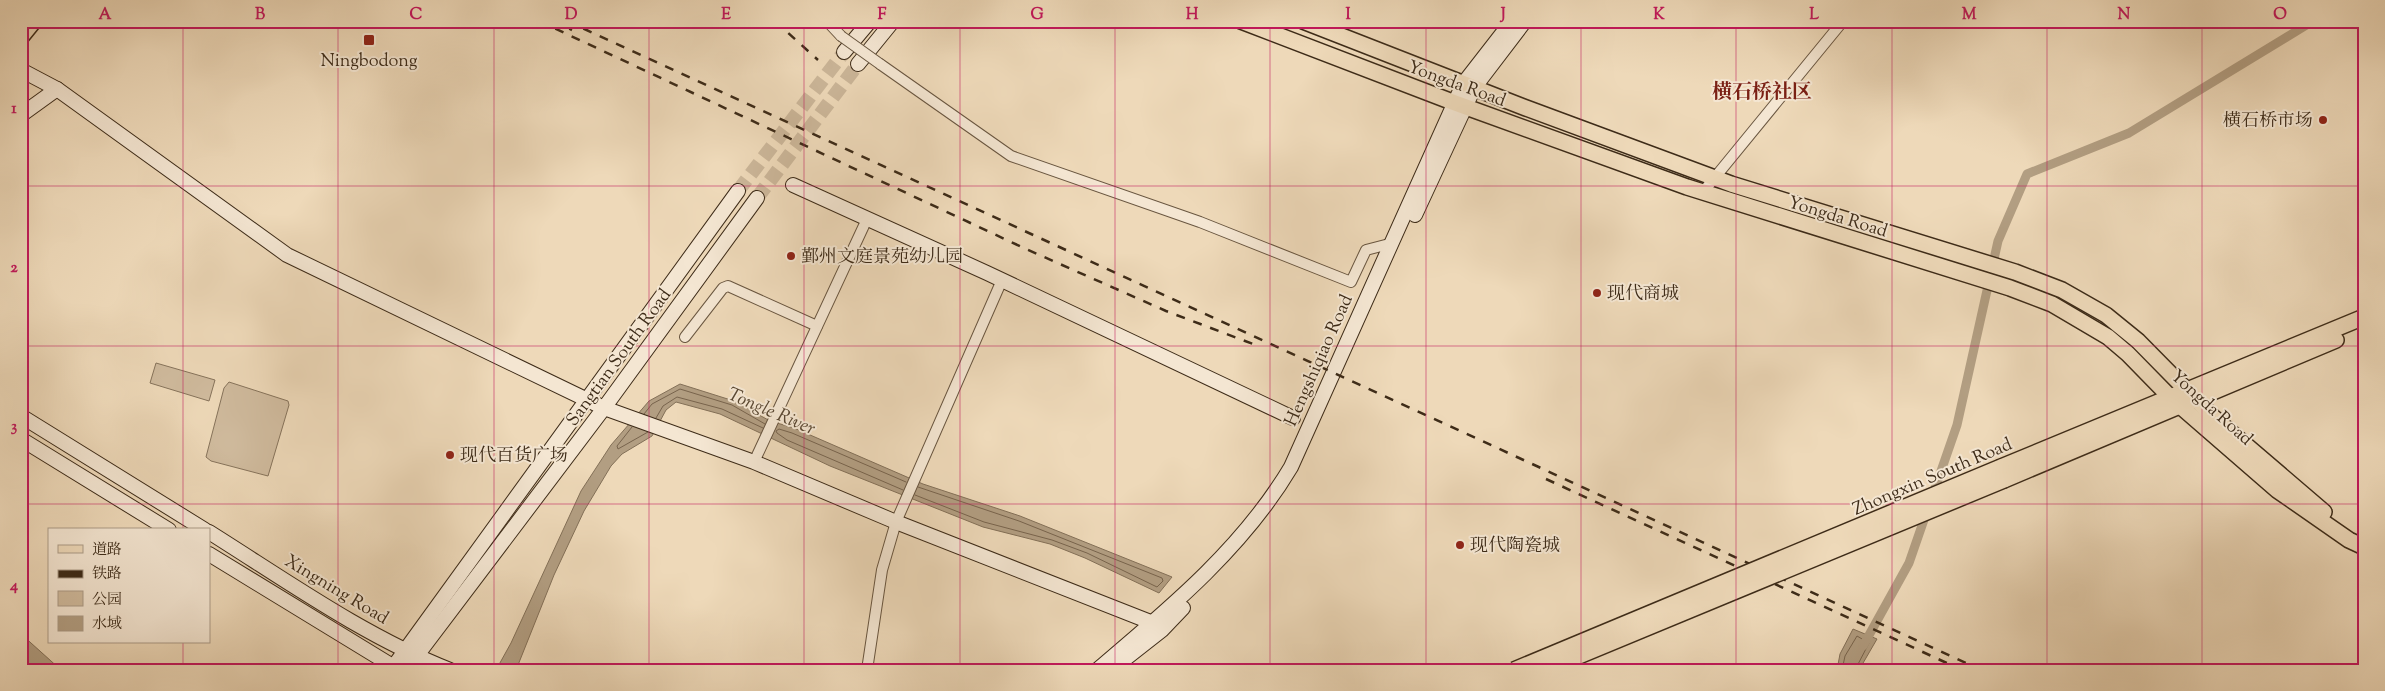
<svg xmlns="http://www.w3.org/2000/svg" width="2385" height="691" font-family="'Sorts Mill Goudy','Noto Serif SC',serif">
  <rect width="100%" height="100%" fill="#eed9b9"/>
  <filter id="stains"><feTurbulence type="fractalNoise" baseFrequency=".004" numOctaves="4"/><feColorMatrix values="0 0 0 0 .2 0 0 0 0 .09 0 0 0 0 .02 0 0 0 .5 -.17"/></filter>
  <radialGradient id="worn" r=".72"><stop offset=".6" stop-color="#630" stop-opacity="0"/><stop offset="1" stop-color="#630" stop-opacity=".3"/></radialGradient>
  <g fill="#d0bb9e" stroke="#86735b">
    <polygon points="156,363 215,380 209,401 150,383"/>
    <polygon points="229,382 288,401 289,405 268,476 211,461 206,457 224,388"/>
  </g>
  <g fill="#b29e82" stroke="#837058">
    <polygon points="680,384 734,401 770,421 794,428 923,484 1020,516 1172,577 1159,593 1085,558 1050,544 983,527 830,466 720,414 676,402 666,410 652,436 622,454 611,466 584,511 554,575 516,670 496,670 511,643 581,491 611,445 649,401"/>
    <polygon points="1853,629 1877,639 1859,670 1837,670 1840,654"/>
    <polygon points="21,634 61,670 31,670 21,662"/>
  </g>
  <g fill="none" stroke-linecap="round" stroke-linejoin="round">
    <g stroke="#78644d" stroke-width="1">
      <polyline points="644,414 652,404 680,389 732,405 765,424"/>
      <polyline points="656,418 663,406 677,397 722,409 763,428"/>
      <polyline points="632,427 617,446 618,449 648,432"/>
      <polyline points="903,490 787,440 777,433 776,431 779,429 792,433 906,482"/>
      <polyline points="915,495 984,522 1052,540 1087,553 1157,587 1163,581 1162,578 1019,521 918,487"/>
      <polyline points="1842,670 1845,656 1857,636 1869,643 1855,670"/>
    </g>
    <g stroke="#b29e82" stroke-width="9">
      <polyline points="1932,497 1957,425 1998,241 2027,174 2129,133 2313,21"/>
      <polyline points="1863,646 1909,563 1927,511"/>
    </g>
    <g stroke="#cbb699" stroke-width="14" stroke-dasharray="14 7" stroke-linecap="butt">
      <polyline points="738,191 844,52"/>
      <polyline points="757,198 858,64"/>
    </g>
    <g stroke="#695640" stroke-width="12">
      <g id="street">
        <polyline points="827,21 841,36"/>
        <polyline points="880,64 1011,156 1200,222 1351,282 1366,250 1393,243"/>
        <polyline points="1703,192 1843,21"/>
        <polyline points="685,337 723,288 728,286 817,326"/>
        <polyline points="754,462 867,219"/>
        <polyline points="867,670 882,570 896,522 1002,280"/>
      </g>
    </g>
    <g stroke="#3d2b18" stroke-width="16">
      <g id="secondary">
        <polyline points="844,52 870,21"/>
        <polyline points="858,64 893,21"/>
        <polyline points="21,70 57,89 287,255 604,408 754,462 896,522 1153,623"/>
        <polyline points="21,115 57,89"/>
        <polyline points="793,185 987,273 1293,418"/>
        <polyline points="1415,215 1474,88 1525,21"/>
        <polyline points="21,416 205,530"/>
        <polyline points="21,439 169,530"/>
        <path d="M209,532C287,581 364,636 450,670"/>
        <polyline points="209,554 399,670"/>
        <polyline points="391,670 738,191"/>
        <polyline points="406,670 604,408 757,198"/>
        <path d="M1097,670C1168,610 1243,548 1291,467L1463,84L1512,21"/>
        <polyline points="1111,670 1162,630 1183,608"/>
      </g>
    </g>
    <g stroke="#3d2b18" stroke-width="18">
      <g id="primary">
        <polyline points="1241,21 1455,103 1687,187 2010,288 2052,304 2108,337 2128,354 2171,398 2277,490 2349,540 2364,547"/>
        <polyline points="1303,21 1526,108 1731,184 2015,272 2062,290 2106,315 2138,341 2213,417 2324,512"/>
        <polyline points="21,37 34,21"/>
        <polyline points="2001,467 2364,317"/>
        <polyline points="2004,480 2336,340"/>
      </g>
    </g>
    <use href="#street" stroke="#f4e6d2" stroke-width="10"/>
    <use href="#secondary" stroke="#f4e6d2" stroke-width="14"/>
    <use href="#primary" stroke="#eed9b9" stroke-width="15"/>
    <g stroke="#3d2b18" stroke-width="2.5" stroke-dasharray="9 9" stroke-linecap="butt">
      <polyline points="539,21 1026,249 1166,311 1253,344"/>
      <polyline points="553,21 572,30"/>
      <polyline points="567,21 1981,670"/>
      <polyline points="775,21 818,60"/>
      <polyline points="1546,479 1962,670"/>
    </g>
    <g stroke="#695640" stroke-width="12" stroke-linecap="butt">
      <polyline id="street-bridge" points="841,36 880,64"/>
    </g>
    <g stroke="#3d2b18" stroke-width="18" stroke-linecap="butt">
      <g id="primary-bridge">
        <polyline points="1514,670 2001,467"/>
        <polyline points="1545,670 2004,480"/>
      </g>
    </g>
    <use href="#street-bridge" stroke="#f4e6d2" stroke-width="10"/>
    <use href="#primary-bridge" stroke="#eed9b9" stroke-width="15"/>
  </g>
  <path fill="none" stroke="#c2185b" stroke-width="1" stroke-opacity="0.55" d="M183,21V530M338,21V670M494,21V670M649,21V670M804,21V670M960,21V670M1115,21V670M1270,21V670M1426,21V670M1581,21V670M1736,21V670M1892,21V670M2047,21V670M2202,21V670M21,186H2364M21,346H2364M21,504H2364M183,642V670"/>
  <g fill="#8f2418" stroke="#f4e6d2" stroke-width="2">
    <rect x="363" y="34" width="12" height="12" rx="2.5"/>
    <circle cx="2323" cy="120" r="5"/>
    <circle cx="791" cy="256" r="5"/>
    <circle cx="1597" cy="293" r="5"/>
    <circle cx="450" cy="455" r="5"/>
    <circle cx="1460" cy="545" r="5"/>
  </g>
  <g text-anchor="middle" stroke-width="4" stroke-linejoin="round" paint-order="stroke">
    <g font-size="18" fill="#3d2b18" stroke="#f4e6d2" text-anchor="start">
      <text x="369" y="66" text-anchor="middle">Ningbodong</text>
      <text x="2313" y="126" text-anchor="end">横石桥市场</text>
      <text x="801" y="262">鄞州文庭景苑幼儿园</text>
      <text x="1607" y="299">现代商城</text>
      <text x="460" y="461">现代百货广场</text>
      <text x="1470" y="551">现代陶瓷城</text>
    </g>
    <g font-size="18" fill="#3d2b18" stroke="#f4e6d2">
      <text transform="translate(1457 83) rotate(20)" y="6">Yongda Road</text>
      <text transform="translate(1838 216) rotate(17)" y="6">Yongda Road</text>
      <text transform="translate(618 357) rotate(-54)" y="6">Sangtian South Road</text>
      <text transform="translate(1318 360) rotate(-66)" y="6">Hengshiqiao Road</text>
      <text transform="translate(2212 407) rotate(42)" y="6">Yongda Road</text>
      <text transform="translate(1932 476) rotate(-23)" y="6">Zhongxin South Road</text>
      <text transform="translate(337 589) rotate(31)" y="6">Xingning Road</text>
    </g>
    <g font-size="19" font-style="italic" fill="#5a4832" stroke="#f4e6d2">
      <text transform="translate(772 410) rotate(23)" y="7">Tongle River</text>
    </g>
    <g font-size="20" font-weight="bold" fill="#7a1f14" stroke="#f4e6d2">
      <text x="1762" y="98">横石桥社区</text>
    </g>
  </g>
  <rect width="2385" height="691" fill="none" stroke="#eed9b9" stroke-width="55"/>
  <rect x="48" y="528" width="162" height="115" fill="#f4e6d2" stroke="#ab9b88"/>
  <rect x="58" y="545" width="25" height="8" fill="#eed9b9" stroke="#ab9b88"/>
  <text x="92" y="554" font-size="15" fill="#3d2b18">道路</text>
  <rect x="58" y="570" width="25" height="8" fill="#3d2b18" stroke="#ab9b88"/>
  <text x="92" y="578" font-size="15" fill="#3d2b18">铁路</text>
  <rect x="58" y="591" width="25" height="15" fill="#d0bb9e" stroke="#ab9b88"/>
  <text x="92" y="604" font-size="15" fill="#3d2b18">公园</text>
  <rect x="58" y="616" width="25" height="15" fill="#b29e82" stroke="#ab9b88"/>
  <text x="92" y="628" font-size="15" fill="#3d2b18">水域</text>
  <rect x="28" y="28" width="2330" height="636" fill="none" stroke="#c2185b" stroke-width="2"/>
  <g font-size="16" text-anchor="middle" font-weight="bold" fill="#c2185b">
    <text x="105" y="19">A</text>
    <text x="260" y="19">B</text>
    <text x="416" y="19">C</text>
    <text x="571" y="19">D</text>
    <text x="726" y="19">E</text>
    <text x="882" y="19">F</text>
    <text x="1037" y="19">G</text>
    <text x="1192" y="19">H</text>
    <text x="1348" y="19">I</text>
    <text x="1503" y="19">J</text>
    <text x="1659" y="19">K</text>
    <text x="1814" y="19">L</text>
    <text x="1969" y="19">M</text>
    <text x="2124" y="19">N</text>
    <text x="2280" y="19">O</text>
    <text x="14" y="113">1</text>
    <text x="14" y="272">2</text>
    <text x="14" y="431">3</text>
    <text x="14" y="590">4</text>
  </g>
  <rect width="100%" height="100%" filter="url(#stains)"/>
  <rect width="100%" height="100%" fill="url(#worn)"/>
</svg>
